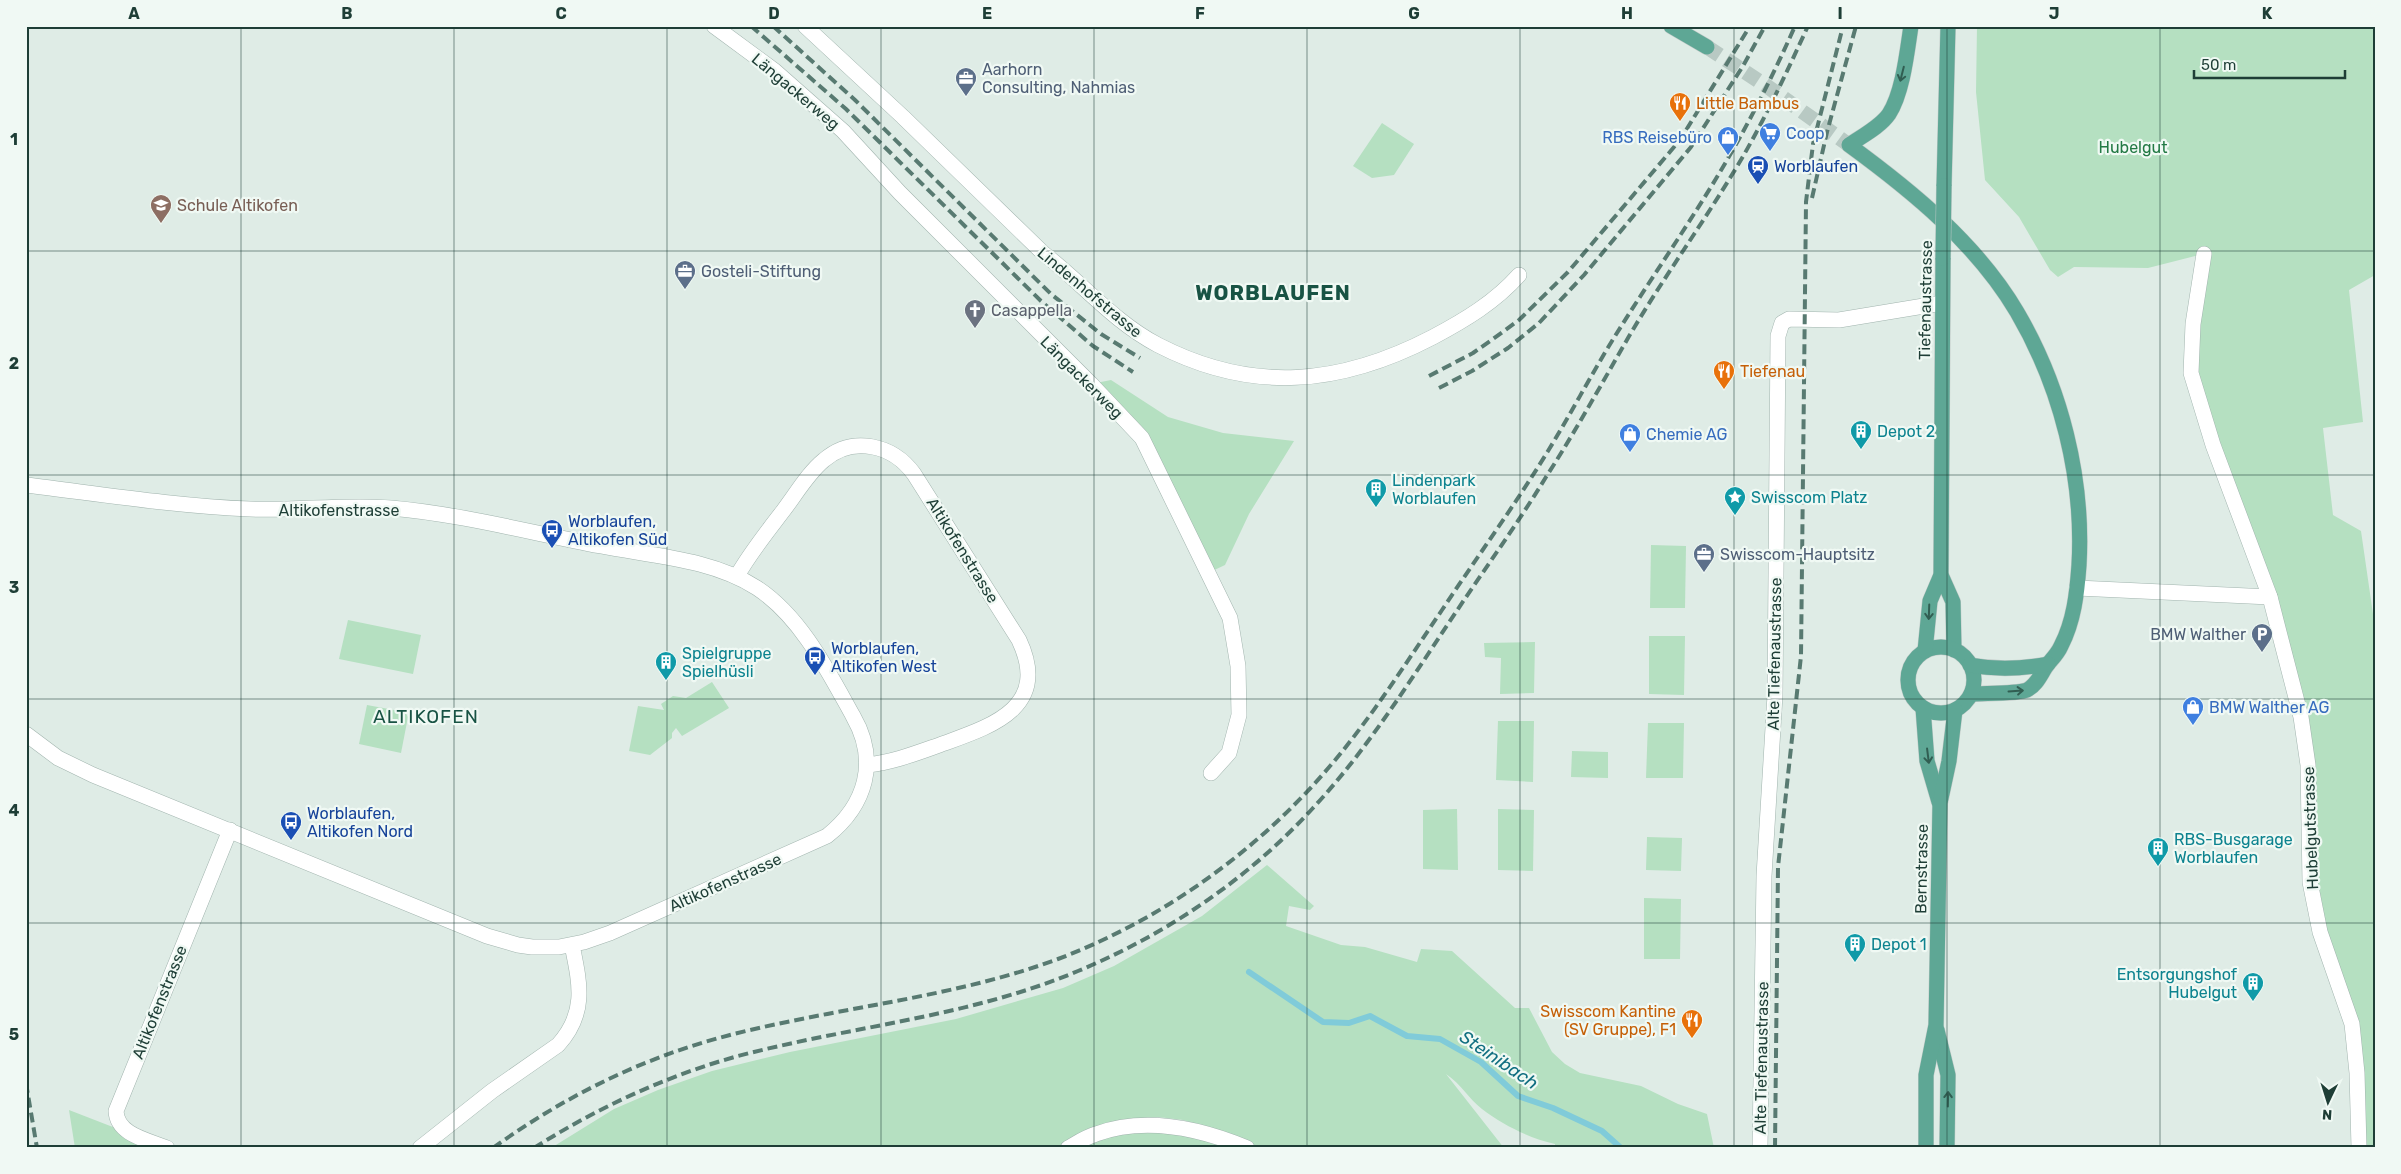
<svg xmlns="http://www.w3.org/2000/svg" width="2401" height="1174" font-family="Rubik,sans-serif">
  <rect width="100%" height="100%" fill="#dfece6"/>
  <g fill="#b5e0c1">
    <polygon points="1977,26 2375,26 2375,275 2349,290 2363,422 2323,428 2333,515 2361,531 2375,628 2375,1148 2359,1148 2354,1040 2320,932 2301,717 2191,373 2203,254 2148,268 2074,267 2058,277 2050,270 2019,217 1985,180 1976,92"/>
    <polygon points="1382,123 1414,144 1394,175 1372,178 1353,166"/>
    <polygon points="1111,380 1168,417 1223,433 1294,441 1249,514 1225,565 1208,573 1142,438 1091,384"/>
    <polygon points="1651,545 1686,546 1685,608 1650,608"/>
    <polygon points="348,620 421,635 413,674 339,659"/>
    <polygon points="1649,636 1685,636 1684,695 1649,694"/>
    <polygon points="1535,642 1534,693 1500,694 1501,658 1485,657 1484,643"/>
    <polygon points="712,682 729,708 682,736 676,728 672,733 672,738 650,755 629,751 638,706 664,710 661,704 673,696 686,698"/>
    <polygon points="367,705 405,712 408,717 401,753 359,744"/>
    <polygon points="1498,721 1534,721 1533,782 1496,780"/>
    <polygon points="1648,723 1684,723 1683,778 1646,778"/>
    <polygon points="1572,751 1608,752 1608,778 1571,777"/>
    <polygon points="1457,809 1458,870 1423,869 1423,810"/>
    <polygon points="1498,809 1534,810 1533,871 1498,870"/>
    <polygon points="1647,837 1682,838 1681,871 1646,870"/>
    <path d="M1267,865L1314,906L1310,910L1289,906L1286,926L1341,945L1365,947L1417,962L1421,949L1452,951L1515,1008H1529L1552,1052L1565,1064L1580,1073L1641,1086L1678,1104L1707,1114L1714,1148H1555V1144C1529,1138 1503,1125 1482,1109C1468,1098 1462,1085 1446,1074L1504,1148H1260L1236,1136L1183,1120L1158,1117L1134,1119L1135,1126L1247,1148H551L614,1109L658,1090L712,1071L790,1052L956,1019L1063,988L1114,966L1202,916Z"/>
    <polygon points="1644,898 1681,899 1680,959 1644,959"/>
    <polygon points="69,1110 167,1148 75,1148"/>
  </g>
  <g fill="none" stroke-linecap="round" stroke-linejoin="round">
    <polyline stroke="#80cbd9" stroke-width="6" points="1249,972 1323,1022 1349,1023 1370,1016 1407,1036 1440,1039 1481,1062 1518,1096 1553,1108 1602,1131 1621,1148"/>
    <polyline stroke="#b8c9c3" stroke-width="15" stroke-dasharray="15 8" stroke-linecap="butt" points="1707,47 1768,87 1849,145"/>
    <g stroke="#a1b4ae" stroke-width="16">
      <g id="street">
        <polyline points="714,26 775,71 843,131 900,193 1091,384 1142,438 1230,618 1238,666 1239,715 1229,753 1211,773"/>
        <path d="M805,26L903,117L1043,253C1082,283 1114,322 1158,345C1253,394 1341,385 1433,337C1465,320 1495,302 1519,275"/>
        <polyline points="2204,254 2193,324 2191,373 2213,445 2270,597 2301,717 2308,765 2310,882 2320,932 2352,1024 2357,1073 2359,1148"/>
        <path d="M26,485C100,494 175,506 250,509C297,511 344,504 391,508C460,514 532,533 601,546C653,556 712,559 757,588C801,617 828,671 853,716C879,761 866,805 827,836L610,933L584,942L559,947H532L518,945L487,936L93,775L58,758L26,734"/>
        <path d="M737,576C750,553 767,532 783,511C796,494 808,473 824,460C853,435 893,445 914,474L1019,640C1050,706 995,725 945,743C919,752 895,762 867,765"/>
        <polyline points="2077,588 2270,597"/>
        <path d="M167,1148C148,1140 117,1135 116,1111L230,830"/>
        <path d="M420,1148L492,1091L558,1045C587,1013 580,984 572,945"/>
        <path d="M1068,1148C1077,1143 1086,1137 1096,1134C1146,1116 1199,1128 1247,1148"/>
        <polyline points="1760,1148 1764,876 1775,695 1778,336 1782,323 1789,319 1839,320 1942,303"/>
      </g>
    </g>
    <g stroke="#c0c9c7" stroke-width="16">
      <g id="primary">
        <polyline points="1671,26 1707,47"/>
        <path d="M1911,26C1907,52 1903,92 1889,114C1880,127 1862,136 1849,145C1912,191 1977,244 2017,312C2061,387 2084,478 2079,565C2077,593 2074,621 2061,646C2058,653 2053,658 2048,664C2041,673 2038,684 2027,690C2017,694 1984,693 1971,694"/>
        <polyline points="1944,186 1948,26"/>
        <polyline points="1941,575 1953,602 1954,650"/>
        <circle cx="1941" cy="680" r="33"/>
        <polyline points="1925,651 1930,601 1941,575 1943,258"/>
        <path d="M1970,665C1997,670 2021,669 2048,664"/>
        <polyline points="1923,708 1927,761 1939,802"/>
        <polyline points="1937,1030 1948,1075 1947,1148"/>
        <polyline points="1926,1148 1926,1075 1936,1025 1940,803 1949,761 1955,710"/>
      </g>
    </g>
    <use href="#street" stroke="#fff" stroke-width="15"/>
    <use href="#primary" stroke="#5ea795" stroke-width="15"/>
    <g stroke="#587a71" stroke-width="4" stroke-dasharray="10 5" stroke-linecap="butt">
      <polyline points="751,26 846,109 1041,301 1093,346 1133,372"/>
      <polyline points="773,26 855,100 1051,294 1101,334 1140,358"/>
      <polyline points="1812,198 1827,132 1856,26"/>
      <polyline points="1429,376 1473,353 1493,339 1519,320 1568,272 1680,140 1750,26"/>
      <polyline points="1439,388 1472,371 1508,348 1539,323 1584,275 1691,147 1743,66 1765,26"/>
      <polyline points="26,1083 37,1148"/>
      <path d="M493,1148C565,1096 644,1057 730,1035C839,1007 953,998 1058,959C1166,918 1263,847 1336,759C1375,712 1408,660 1442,610C1477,557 1515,505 1548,451C1570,415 1590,377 1612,341C1647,284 1686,229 1720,172C1748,125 1773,76 1795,26"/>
      <path d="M534,1148C597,1108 666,1076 738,1056C852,1026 969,1017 1078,971C1167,934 1248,879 1313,808C1368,749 1411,679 1456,612C1486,567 1518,523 1546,477C1575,432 1601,385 1628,338C1660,283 1697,232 1730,178C1760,130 1784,78 1808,26"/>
      <polyline points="1775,1148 1778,867 1801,656 1806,202 1813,144 1843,26"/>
    </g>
    <g stroke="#c0c9c7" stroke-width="16" stroke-linecap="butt">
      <polyline id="primary-bridge" points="1943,258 1944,186"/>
    </g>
    <use href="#primary-bridge" stroke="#5ea795" stroke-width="15"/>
  </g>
  <defs><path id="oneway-shaft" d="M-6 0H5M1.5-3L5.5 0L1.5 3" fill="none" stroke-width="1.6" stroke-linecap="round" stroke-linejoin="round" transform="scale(1.25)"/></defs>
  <g stroke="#315e52">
    <use href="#oneway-shaft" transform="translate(1902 74) rotate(104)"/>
    <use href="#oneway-shaft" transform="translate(1929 612) rotate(92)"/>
    <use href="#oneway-shaft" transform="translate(2016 691) rotate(-4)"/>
    <use href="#oneway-shaft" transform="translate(1928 756) rotate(83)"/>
    <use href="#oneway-shaft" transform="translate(1948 1099) rotate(-89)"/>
  </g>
  <path fill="none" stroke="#1e3e36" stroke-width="1" stroke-opacity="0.55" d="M241,26V1148M454,26V1148M667,26V1148M881,26V1148M1094,26V1148M1307,26V1148M1520,26V1148M1734,26V1148M1947,26V1148M2160,26V1148M26,251H2375M26,475H2375M26,699H2375M26,923H2375"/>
  <defs>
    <g id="office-pin" transform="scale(1.125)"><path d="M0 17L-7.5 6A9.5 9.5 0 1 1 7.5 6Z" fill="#5c6f8a" stroke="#f0f9f4"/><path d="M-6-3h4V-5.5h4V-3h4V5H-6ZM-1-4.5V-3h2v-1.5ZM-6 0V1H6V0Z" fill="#fff"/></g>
    <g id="restaurant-pin" transform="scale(1.125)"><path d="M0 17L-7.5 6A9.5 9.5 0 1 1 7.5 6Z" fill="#e8710a" stroke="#f0f9f4"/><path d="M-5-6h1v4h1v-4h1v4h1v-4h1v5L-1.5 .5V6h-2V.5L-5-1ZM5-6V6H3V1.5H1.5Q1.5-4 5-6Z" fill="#fff"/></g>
    <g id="supermarket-pin" transform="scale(1.125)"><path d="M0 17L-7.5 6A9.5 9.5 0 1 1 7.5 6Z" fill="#3f7fe0" stroke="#f0f9f4"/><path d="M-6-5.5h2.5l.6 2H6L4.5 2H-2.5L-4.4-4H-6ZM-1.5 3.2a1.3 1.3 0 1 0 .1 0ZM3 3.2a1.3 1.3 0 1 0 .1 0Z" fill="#fff"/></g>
    <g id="shop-pin" transform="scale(1.125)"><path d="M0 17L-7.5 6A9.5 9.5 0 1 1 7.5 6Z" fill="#3f7fe0" stroke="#f0f9f4"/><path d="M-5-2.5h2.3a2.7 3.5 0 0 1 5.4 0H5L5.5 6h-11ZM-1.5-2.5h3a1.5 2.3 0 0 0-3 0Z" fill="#fff"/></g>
    <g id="station-pin" transform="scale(1.125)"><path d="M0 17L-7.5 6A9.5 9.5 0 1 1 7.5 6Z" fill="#1a4fb4" stroke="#f0f9f4"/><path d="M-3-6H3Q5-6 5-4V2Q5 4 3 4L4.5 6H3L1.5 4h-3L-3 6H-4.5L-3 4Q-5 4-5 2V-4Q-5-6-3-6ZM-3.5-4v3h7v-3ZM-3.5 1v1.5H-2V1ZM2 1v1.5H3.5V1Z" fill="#fff"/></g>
    <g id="school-pin" transform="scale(1.125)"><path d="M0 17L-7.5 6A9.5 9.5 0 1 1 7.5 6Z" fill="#8d6e63" stroke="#f0f9f4"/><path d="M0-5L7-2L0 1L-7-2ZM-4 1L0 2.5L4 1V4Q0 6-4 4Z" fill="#fff"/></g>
    <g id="church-pin" transform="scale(1.125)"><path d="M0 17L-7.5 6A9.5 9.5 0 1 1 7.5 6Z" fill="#6b7280" stroke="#f0f9f4"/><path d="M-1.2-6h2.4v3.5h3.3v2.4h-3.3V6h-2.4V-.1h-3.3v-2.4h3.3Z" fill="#fff"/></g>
    <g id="building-pin" transform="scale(1.125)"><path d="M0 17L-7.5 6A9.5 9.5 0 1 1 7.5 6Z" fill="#0f9aa8" stroke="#f0f9f4"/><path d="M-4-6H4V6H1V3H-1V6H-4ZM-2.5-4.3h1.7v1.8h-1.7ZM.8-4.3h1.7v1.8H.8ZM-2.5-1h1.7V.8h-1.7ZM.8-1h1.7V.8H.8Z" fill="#fff"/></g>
    <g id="sight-pin" transform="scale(1.125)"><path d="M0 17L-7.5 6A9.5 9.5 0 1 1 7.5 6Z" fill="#0f9aa8" stroke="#f0f9f4"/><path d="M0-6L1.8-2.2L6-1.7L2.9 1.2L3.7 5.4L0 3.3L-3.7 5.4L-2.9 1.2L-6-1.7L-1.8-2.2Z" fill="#fff"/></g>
    <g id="bus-pin" transform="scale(1.125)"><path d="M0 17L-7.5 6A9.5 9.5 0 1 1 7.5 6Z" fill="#1a4fb4" stroke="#f0f9f4"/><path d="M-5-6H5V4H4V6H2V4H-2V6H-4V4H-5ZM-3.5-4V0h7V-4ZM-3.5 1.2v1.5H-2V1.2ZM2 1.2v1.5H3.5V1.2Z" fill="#fff"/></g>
    <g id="parking-pin" transform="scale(1.125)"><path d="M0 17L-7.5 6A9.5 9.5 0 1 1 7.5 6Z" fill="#5c6f8a" stroke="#f0f9f4"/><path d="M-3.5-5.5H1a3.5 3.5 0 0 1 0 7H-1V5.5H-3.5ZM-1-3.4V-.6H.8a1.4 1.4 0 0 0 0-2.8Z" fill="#fff"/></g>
  </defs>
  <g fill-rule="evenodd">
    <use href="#office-pin" x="966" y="78"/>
    <use href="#restaurant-pin" x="1680" y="103"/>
    <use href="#supermarket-pin" x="1770" y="133"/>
    <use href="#shop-pin" x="1728" y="137"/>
    <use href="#station-pin" x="1758" y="166"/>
    <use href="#school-pin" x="161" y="205"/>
    <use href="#office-pin" x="685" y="271"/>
    <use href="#church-pin" x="975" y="310"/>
    <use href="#restaurant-pin" x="1724" y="371"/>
    <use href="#building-pin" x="1861" y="431"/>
    <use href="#shop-pin" x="1630" y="434"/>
    <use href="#building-pin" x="1376" y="489"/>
    <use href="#sight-pin" x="1735" y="497"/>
    <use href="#bus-pin" x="552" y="530"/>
    <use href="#office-pin" x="1704" y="554"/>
    <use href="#parking-pin" x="2262" y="634"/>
    <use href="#bus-pin" x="815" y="657"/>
    <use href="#building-pin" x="666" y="662"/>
    <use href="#shop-pin" x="2193" y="707"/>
    <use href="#bus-pin" x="291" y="822"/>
    <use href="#building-pin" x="2158" y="848"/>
    <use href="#building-pin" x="1855" y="944"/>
    <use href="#building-pin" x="2253" y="983"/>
    <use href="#restaurant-pin" x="1692" y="1020"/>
  </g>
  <g text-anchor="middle" stroke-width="4.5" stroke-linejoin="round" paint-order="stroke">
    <g font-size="16" fill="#4e5e75" stroke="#f0f9f4" text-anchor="start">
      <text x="982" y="75">Aarhorn<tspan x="982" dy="18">Consulting, Nahmias</tspan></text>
      <text x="701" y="277">Gosteli-Stiftung</text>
      <text x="1720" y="560">Swisscom-Hauptsitz</text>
      <text x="2246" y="640" text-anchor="end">BMW Walther</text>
    </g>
    <g font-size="16" fill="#1e3e36" stroke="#f0f9f4">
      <text transform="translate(796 91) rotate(40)" y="6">Längackerweg</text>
      <text transform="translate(1090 292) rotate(40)" y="6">Lindenhofstrasse</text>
      <text transform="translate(1925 300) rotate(-89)" y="6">Tiefenaustrasse</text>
      <text transform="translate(1082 377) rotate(45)" y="6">Längackerweg</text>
      <text x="339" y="516">Altikofenstrasse</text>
      <text transform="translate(963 550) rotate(58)" y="6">Altikofenstrasse</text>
      <text transform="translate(1774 654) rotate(-89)" y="6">Alte Tiefenaustrasse</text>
      <text transform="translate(2310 828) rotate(-92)" y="6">Hubelgutstrasse</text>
      <text transform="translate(1921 869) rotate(-89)" y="6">Bernstrasse</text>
      <text transform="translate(725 882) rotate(-24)" y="6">Altikofenstrasse</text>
      <text transform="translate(159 1002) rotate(-68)" y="6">Altikofenstrasse</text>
      <text transform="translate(1761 1058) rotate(-89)" y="6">Alte Tiefenaustrasse</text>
    </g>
    <g font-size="16" fill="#c56008" stroke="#f0f9f4" text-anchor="start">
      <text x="1696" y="109">Little Bambus</text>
      <text x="1740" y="377">Tiefenau</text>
      <text x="1676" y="1017" text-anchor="end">Swisscom Kantine<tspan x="1676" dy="18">(SV Gruppe), F1</tspan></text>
    </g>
    <g font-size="16" fill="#366cbe" stroke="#f0f9f4" text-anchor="start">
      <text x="1786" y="139">Coop</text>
      <text x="1712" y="143" text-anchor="end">RBS Reisebüro</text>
      <text x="1646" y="440">Chemie AG</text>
      <text x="2209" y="713">BMW Walther AG</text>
    </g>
    <g font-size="16" fill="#237a45" stroke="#f0f9f4">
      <text x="2133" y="153">Hubelgut</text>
    </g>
    <g font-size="16" fill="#164399" stroke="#f0f9f4" text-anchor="start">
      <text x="1774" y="172">Worblaufen</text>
      <text x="568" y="527">Worblaufen,<tspan x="568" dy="18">Altikofen Süd</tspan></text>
      <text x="831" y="654">Worblaufen,<tspan x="831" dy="18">Altikofen West</tspan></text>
      <text x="307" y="819">Worblaufen,<tspan x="307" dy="18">Altikofen Nord</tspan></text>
    </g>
    <g font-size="16" fill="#785e54" stroke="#f0f9f4" text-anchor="start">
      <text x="177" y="211">Schule Altikofen</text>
    </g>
    <g font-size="16" fill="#5b616d" stroke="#f0f9f4" text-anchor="start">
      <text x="991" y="316">Casappella</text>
    </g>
    <g font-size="16" fill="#0d838f" stroke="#f0f9f4" text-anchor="start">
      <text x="1877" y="437">Depot 2</text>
      <text x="1392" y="486">Lindenpark<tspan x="1392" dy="18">Worblaufen</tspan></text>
      <text x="1751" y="503">Swisscom Platz</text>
      <text x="682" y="659">Spielgruppe<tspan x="682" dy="18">Spielhüsli</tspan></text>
      <text x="2174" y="845">RBS-Busgarage<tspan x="2174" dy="18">Worblaufen</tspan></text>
      <text x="1871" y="950">Depot 1</text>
      <text x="2237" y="980" text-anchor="end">Entsorgungshof<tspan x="2237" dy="18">Hubelgut</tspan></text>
    </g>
    <g font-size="18" font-style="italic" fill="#116f81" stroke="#f0f9f4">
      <text transform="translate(1499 1060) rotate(34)" y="6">Steinibach</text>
    </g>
    <g font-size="19" letter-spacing="1" fill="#185344" stroke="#f0f9f4">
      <text x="426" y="723">ALTIKOFEN</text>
    </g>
    <g font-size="21" font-weight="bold" letter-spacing="1" fill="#185344" stroke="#f0f9f4">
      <text x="1273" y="300">WORBLAUFEN</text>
    </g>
  </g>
  <rect width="2401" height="1174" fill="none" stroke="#f0f9f4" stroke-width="55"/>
  <g transform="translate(2328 1102) rotate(184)" stroke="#f0f9f4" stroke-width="4" paint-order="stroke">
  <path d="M0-4L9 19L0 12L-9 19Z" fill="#1e3e36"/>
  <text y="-8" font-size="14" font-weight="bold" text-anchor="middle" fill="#1e3e36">N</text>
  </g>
  <path d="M2194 70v8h151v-8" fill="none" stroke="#1e3e36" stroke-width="2.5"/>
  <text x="2201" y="70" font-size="15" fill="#1e3e36" stroke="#f0f9f4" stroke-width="4" paint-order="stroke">50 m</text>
  <rect x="28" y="28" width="2346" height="1118" fill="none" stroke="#1e3e36" stroke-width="2"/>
  <g font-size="16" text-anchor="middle" font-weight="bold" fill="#1e3e36">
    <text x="134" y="19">A</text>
    <text x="347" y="19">B</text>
    <text x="561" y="19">C</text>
    <text x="774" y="19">D</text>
    <text x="987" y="19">E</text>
    <text x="1200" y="19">F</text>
    <text x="1414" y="19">G</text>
    <text x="1627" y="19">H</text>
    <text x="1840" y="19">I</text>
    <text x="2054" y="19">J</text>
    <text x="2267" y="19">K</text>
    <text x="14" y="145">1</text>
    <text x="14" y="369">2</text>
    <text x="14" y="593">3</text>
    <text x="14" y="816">4</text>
    <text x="14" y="1040">5</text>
  </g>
</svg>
